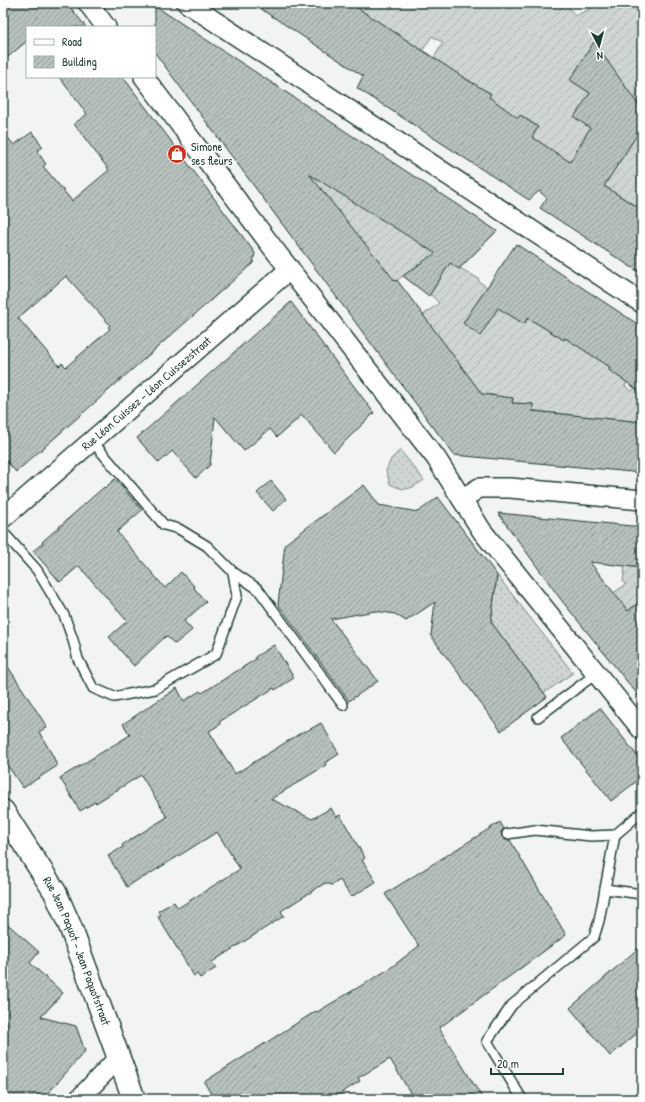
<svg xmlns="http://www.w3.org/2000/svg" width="645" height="1102" font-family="'Patrick Hand',sans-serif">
  <defs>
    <pattern id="grass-dots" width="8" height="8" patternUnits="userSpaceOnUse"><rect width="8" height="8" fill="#ced5d3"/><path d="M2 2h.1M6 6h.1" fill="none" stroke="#b0b8b6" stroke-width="1.8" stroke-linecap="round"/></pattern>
    <pattern id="garden-furrows" width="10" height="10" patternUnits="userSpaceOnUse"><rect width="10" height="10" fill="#ced5d3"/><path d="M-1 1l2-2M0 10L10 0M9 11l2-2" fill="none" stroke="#b0b8b6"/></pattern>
    <pattern id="building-hatch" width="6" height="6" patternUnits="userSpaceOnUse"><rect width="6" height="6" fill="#b7c1bd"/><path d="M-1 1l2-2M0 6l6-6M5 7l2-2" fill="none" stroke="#949e9a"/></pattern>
  </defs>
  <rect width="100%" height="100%" fill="#f2f3f3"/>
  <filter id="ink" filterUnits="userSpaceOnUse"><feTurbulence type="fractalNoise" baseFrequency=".025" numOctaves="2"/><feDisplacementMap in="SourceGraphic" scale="8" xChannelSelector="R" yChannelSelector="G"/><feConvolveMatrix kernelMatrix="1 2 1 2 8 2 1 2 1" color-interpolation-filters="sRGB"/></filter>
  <g filter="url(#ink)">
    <g fill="url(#grass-dots)" stroke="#768984">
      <path d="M400,450L424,480C409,490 406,492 390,484L386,471L391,459Z"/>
      <polygon points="497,575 573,673 544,693 491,622"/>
    </g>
    <g fill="url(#garden-furrows)" stroke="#768984">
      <polygon points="356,3 566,3 575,16 602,3 642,3 642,110 594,43 570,80 606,103 575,117 590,128 587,133 623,156 642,127 642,210 589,176 532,137 538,127 521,115 511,129 489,97 491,93 485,90 482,95 476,85 467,79 429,65 443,43 432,36 415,62 404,39 354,6"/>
      <polygon points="314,172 433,250 414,279 407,273 379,293 329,203 332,200 324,192 309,203 309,179"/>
      <path d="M441,257L479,279L478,281L487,287L485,290C500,299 509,315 524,324L528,318L564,340L565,337L610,367L609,370L627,382L625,386L632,391L637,385L642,388V422L544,412L532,410L533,404L512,403L513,398L494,400V395L482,394L411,324L439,303L430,294L440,279Z"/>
      <polygon points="625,566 642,568 642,600 626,612 612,594 626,584 623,582"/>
    </g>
    <g fill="url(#building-hatch)" stroke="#1f3d34" fill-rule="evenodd">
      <polygon points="3,3 67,3 86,27 27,27 27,41 3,61"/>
      <polygon points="252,3 350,3 466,79 491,94 489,97 518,118 520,115 538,127 532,137 570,162 590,128 574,117 590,93 570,80 594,42 642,110 642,127 604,186 642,210 642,274 540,208 547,198 539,191 529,200 357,88 363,76"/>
      <polygon points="155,6 497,231 459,269 450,263 429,296 403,276 435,253 309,174 395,281 397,280 482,394 513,398 512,403 533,404 532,411 642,422 642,473 454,455 155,53"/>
      <path d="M59,77H123L255,253L253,263L16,472L3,457V132L14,145L32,132L43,147L37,151L46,164L43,166L72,201L109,170L74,124L87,114ZM66,276L110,325L108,327L110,329L66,367L62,363L59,366L18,318Z"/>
      <polygon points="516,244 642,327 642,393 609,370 610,367 565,338 564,340 528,318 524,324 498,308 480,336 463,323"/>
      <polygon points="291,302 374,413 334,452 302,415 277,437 270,429 244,451 215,417 210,465 196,478 172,451 159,463 137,438"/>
      <polygon points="115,479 142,510 117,532 165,588 181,572 195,587 194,588 206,602 184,621 192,630 175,644 166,636 134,666 109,637 127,621 79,566 60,582 33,551 43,543 42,542 104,487 105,488"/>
      <polygon points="271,481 286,499 273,511 257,493"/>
      <polygon points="364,485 379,505 418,512 438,497 497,575 491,622 547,697 501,731 431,636 435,602 406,621 395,614 375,611 331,619 378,681 349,701 278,604 285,544"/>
      <polygon points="498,513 642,527 642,568 590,562 628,611 642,600 642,700 562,601"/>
      <polygon points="274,645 294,678 275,690 274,688 219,722 221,724 209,731 235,774 304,731 305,732 321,723 339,754 325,763 326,765 271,799 312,819 331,808 336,817 340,815 365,858 362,860 376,882 351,897 340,880 332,885 325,883 281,911 284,916 212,962 216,968 200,978 197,974 194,976 158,917 161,915 158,911 174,902 178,908 240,869 217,832 143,878 142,877 127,887 108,856 123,847 122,845 167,817 141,775 96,803 95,802 80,811 60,778 130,735 123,724 177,688 184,701 200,691 202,693 256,659 255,657"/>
      <polygon points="3,659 47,727 39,732 53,756 57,766 23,788 3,759"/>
      <polygon points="600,708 642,762 642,777 611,801 561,738"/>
      <polygon points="500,822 504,829 501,832 502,837 505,840 510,840 566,935 439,1028 483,1099 414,1099 390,1059 358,1078 360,1081 332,1099 214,1099 204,1082 316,1011 317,1012 389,969 419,946 385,894"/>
      <polygon points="3,920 39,952 30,963 63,993 41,1017 76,1026 85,1051 43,1099 3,1099"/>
      <polygon points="642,945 642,1029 610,1056 570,1008"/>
    </g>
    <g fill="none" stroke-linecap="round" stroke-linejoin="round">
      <g stroke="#1f3d34" stroke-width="12">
        <g id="lane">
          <polyline points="92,441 164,525 179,529 207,546 233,572 258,589 343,705"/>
          <polyline points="3,532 37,570 64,615 73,640 78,659 93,688 114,697 155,689 216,654 237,596 233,572"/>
          <polyline points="538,717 597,673"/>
          <polyline points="507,834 535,830 591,836 615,835 642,812"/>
          <polyline points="605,889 642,894"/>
          <polyline points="522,1099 487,1041 512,1005 594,937 599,921 615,835"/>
        </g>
      </g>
      <g stroke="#1f3d34" stroke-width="22">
        <g id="street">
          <polyline points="88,3 106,27"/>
          <polyline points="187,3 642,303"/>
          <polyline points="144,77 273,248 436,458 482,531 642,730"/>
          <polyline points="462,499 479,488 510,488 642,500"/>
          <path id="s1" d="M3,518L290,269"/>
          <polyline points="79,1099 119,1057"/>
        </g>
      </g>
      <g stroke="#1f3d34" stroke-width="25">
        <g id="secondary">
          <path id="s2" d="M3,811L55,892L70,926L134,1099"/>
        </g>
      </g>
      <use href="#lane" stroke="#fff" stroke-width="9"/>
      <use href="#street" stroke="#fff" stroke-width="19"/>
      <use href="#secondary" stroke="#fff" stroke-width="22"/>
    </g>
  </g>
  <defs>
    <g id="shop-disc" transform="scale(1)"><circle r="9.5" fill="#c8321e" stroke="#fff"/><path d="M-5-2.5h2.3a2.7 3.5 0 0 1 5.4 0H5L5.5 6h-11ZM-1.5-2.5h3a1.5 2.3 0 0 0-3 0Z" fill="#fff"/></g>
  </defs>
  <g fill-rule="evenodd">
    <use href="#shop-disc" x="177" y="154"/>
  </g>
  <g text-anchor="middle" stroke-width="3.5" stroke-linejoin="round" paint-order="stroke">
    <g font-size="12" fill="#1f3d34" stroke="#fff" text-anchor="start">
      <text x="191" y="151">Simone<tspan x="191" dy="14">ses fleurs</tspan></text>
    </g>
    <g font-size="12" fill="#1f3d34" stroke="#fff">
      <text dy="4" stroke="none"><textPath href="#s1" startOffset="190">Rue Léon Cuissez - Léon Cuissezstraat</textPath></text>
      <text dy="4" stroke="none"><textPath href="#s2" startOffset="159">Rue Jean Paquot - Jean Paquotstraat</textPath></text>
    </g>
  </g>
  <rect width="645" height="1102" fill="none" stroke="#fff" stroke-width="16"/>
  <rect x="8" y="8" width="629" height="1086" fill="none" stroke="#1f3d34" stroke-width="1.5" filter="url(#ink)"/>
  <rect x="26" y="26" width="130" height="52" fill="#ffffff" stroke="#a5b1ae"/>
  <rect x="34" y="39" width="20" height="6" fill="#ffffff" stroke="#a5b1ae"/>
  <text x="62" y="46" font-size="12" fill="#1f3d34">Road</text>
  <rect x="34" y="56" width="20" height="12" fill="url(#building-hatch)" stroke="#a5b1ae"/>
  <text x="62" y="66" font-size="12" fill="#1f3d34">Building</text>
  <g transform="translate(599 46) rotate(174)" stroke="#ffffff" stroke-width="3" paint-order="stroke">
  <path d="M0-3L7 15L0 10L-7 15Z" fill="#1f3d34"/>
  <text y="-6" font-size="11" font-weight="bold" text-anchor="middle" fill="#1f3d34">N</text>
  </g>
  <path d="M491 1068v6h72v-6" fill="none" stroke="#1f3d34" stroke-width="2"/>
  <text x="497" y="1068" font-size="12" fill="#1f3d34" stroke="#ffffff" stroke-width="3" paint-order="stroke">20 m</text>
</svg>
